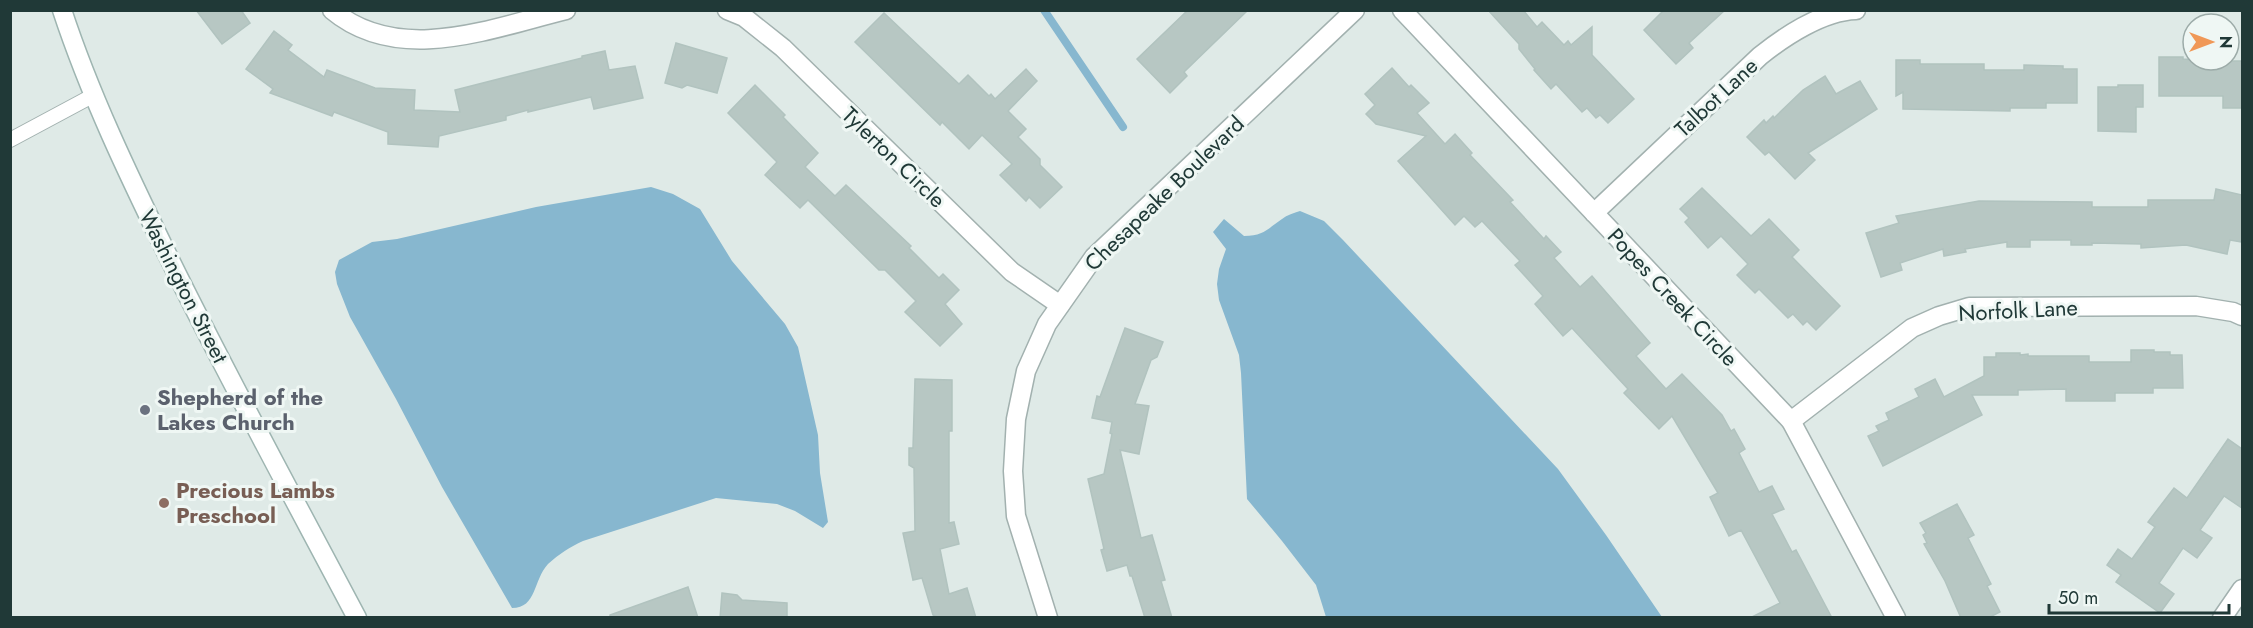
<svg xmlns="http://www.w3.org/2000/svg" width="2253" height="628" font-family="Jost,sans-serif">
  <rect width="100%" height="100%" fill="#dfeae7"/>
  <g fill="#87b7cf">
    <path d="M651,187L673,194L700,209L732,261L785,324L798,347L818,435L820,473L828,522L823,528L795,511L777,504L716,498L583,541C570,547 559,554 548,564C533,580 537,608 512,608L442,487L396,399L350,317L337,284L335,272L339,260L372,242L397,239L536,207Z"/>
    <path d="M1300,211L1324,221L1343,240L1558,469L1606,535L1662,617H1326L1316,585L1282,541L1247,499L1241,373L1239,355L1219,300L1217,284L1219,269L1226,249L1213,232L1224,219L1244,236C1264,236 1267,229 1282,219C1287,215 1294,213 1300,211Z"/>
  </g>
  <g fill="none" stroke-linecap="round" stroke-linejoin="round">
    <polyline stroke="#87b7cf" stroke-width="8" points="1044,10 1123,127"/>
  </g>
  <g fill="#b7c7c3" stroke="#b1c3bf" stroke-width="1.5">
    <polygon points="196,10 241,10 250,23 222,44"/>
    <polygon points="1188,10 1248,10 1184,72 1187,76 1170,93 1137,59"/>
    <polygon points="1488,10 1523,10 1537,27 1542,22 1564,45 1568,41 1571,45 1592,27 1592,55 1634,99 1608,123 1600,115 1596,118 1587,108 1582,112 1556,84 1551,89 1534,70 1535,69 1519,49 1519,44"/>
    <polygon points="1664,10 1725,10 1689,43 1693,48 1676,64 1644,30"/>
    <polygon points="884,13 959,84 968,75 989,96 991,94 995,99 1026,69 1037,81 1008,111 1026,129 1018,137 1040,159 1040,165 1062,187 1040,208 1029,197 1026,201 1000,175 1012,164 982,135 969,149 942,122 940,125 855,42"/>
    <polygon points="274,31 292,45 288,50 324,77 327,70 375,88 415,90 414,110 460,112 455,90 582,58 582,56 605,51 609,70 635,66 643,98 594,109 591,97 528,112 528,110 506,116 506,120 439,136 438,147 388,144 388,132 334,112 332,116 270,93 273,89 246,69"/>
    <polygon points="676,43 727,58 717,93 687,85 682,88 665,83"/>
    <polygon points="2159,57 2183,57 2183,59 2210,61 2242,61 2242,108 2223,108 2223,96 2159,96"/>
    <polygon points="1896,60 1920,60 1920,64 1984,64 1984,70 2024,70 2024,65 2063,66 2063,69 2077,69 2077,103 2046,103 2046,108 2010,108 2010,111 1903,109 1903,92 1896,96"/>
    <polygon points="1392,68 1409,87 1411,85 1429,103 1417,113 1445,144 1455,134 1472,153 1470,155 1513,200 1510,202 1544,239 1546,236 1561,252 1554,258 1580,287 1592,276 1650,343 1636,356 1666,389 1682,374 1722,415 1731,431 1734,429 1745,449 1739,453 1759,492 1772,486 1784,509 1772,514 1792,552 1796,550 1832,618 1750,618 1780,603 1741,530 1729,536 1710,497 1718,493 1672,416 1659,429 1624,393 1628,389 1572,328 1563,336 1535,304 1543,296 1515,265 1520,261 1482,221 1475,227 1464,216 1455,225 1398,161 1426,136 1376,124 1366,114 1375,105 1365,94"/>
    <polygon points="1825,76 1836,94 1860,81 1877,109 1808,153 1815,160 1795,179 1769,152 1765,155 1747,137 1764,120 1766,123 1773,116 1774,118 1803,90"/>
    <polygon points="755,85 785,115 783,117 818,153 805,167 835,196 846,185 911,246 909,248 939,278 943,274 959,290 945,304 962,324 940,346 905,312 916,301 885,270 879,270 808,200 800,208 765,175 777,162 728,113"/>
    <polygon points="2118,85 2143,85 2143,107 2136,107 2136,132 2098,131 2098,87 2118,87"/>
    <polygon points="1702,188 1751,236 1769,219 1799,250 1792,257 1840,306 1816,330 1807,321 1803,325 1793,314 1788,318 1759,289 1755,293 1737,275 1748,264 1721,236 1708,248 1685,222 1689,218 1680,209"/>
    <polygon points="2216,189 2242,195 2242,242 2230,240 2227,254 2186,245 2141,248 2141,244 2092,243 2092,245 2071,245 2071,240 2030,240 2030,247 2007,247 2007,242 1965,249 1966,252 1944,256 1943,249 1900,263 1902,270 1881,277 1866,233 1899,223 1896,216 1979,201 2092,202 2092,207 2148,207 2148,200 2214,200"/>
    <polygon points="1125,328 1163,342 1157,357 1151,360 1135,404 1149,406 1139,454 1120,450 1141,538 1152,535 1165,580 1161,581 1172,618 1145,618 1132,576 1130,576 1127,565 1107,571 1101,550 1104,549 1088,479 1104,474 1112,434 1110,433 1112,422 1092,418 1097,396 1100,397"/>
    <polygon points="2131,350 2154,350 2154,352 2170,352 2170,355 2182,355 2183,388 2153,388 2153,393 2115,393 2115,401 2066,401 2066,389 2018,390 2018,395 1972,395 1982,415 1883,466 1868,436 1879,431 1876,426 1889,420 1886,413 1919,397 1915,389 1935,379 1944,397 1984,376 1984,357 1996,357 1996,353 2020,353 2020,355 2028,354 2028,356 2089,356 2089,362 2131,362"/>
    <polygon points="915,379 952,380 952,431 949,431 949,523 954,522 959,544 940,549 949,594 967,588 976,618 939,618 933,615 922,578 913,580 903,533 915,531 914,468 909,465 909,448 913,448"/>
    <polygon points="2228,439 2242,449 2242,508 2224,496 2200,530 2212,538 2197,558 2183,548 2159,583 2174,594 2160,613 2116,582 2121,575 2107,565 2118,549 2132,559 2155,527 2148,522 2174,488 2187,498"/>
    <polygon points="1957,504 1974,535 1968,538 1991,584 1987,586 2000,612 1988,618 1961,618 1945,581 1924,544 1927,543 1923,535 1926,533 1920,523"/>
    <polygon points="688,587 698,618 610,618 610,615"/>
    <polygon points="722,593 737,595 742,600 787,603 787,618 720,618"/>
  </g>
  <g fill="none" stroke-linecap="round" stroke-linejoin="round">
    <g stroke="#a2b1af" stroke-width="16">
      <polyline id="lane" points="10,140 94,95"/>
    </g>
    <g stroke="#a2b1af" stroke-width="21">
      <g id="street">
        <path d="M332,10C399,66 492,28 566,10"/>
        <polyline points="727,10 744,17 783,48 1012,272 1060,305"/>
        <polyline points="1402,10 1791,421 1896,618"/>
        <path d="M1594,213L1760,56C1785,36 1823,11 1856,10"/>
        <polyline points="1791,421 1912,328 1939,316 1969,307 2196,306 2233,312 2242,316"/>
        <polyline points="1048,618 1016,516 1013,471 1016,419 1026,371 1047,324 1094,257 1355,10"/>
        <polyline points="2222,618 2242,589"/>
      </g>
    </g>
    <g stroke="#9eb5b1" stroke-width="21">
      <path id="secondary" d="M62,10C90,95 129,176 168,256C228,378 293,497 357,618"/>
    </g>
    <use href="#lane" stroke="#fff" stroke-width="14"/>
    <use href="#street" stroke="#fff" stroke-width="18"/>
    <use href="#secondary" stroke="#fff" stroke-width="18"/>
  </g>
  <circle fill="#6b7280" stroke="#eff7f4" stroke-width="2" cx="145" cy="410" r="6"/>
  <circle fill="#8d6e63" stroke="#eff7f4" stroke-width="2" cx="164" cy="503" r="6"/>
  <g text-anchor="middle" stroke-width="6" stroke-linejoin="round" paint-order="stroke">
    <g font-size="22" fill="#203937" stroke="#eff7f4">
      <text transform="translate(1716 97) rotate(-43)" y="8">Talbot Lane</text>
      <text transform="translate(894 157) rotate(44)" y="8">Tylerton Circle</text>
      <text transform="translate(1164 193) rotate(-44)" y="8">Chesapeake Boulevard</text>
      <text transform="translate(184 286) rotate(63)" y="8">Washington Street</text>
      <text transform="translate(1673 297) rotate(47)" y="8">Popes Creek Circle</text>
      <text transform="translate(2018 310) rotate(-3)" y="8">Norfolk Lane</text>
    </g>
    <g font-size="22" font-weight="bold" fill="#5b616d" stroke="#eff7f4" text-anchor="start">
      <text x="157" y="405">Shepherd of the<tspan x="157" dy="25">Lakes Church</tspan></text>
    </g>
    <g font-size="22" font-weight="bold" fill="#785e54" stroke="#eff7f4" text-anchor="start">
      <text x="176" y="498">Precious Lambs<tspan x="176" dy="25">Preschool</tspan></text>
    </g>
  </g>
  <rect width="2253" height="628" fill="none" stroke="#203937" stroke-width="24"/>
  <g transform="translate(2211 42) rotate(90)"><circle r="28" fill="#eff7f4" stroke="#9caba8" stroke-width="1.5"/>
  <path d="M0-4.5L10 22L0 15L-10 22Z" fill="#f09857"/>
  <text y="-9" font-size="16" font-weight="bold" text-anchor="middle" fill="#203937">N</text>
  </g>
  <path d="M2049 604v9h180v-9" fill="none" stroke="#203937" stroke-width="3"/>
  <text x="2058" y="604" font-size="18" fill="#203937" stroke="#eff7f4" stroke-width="4.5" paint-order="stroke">50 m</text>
</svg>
